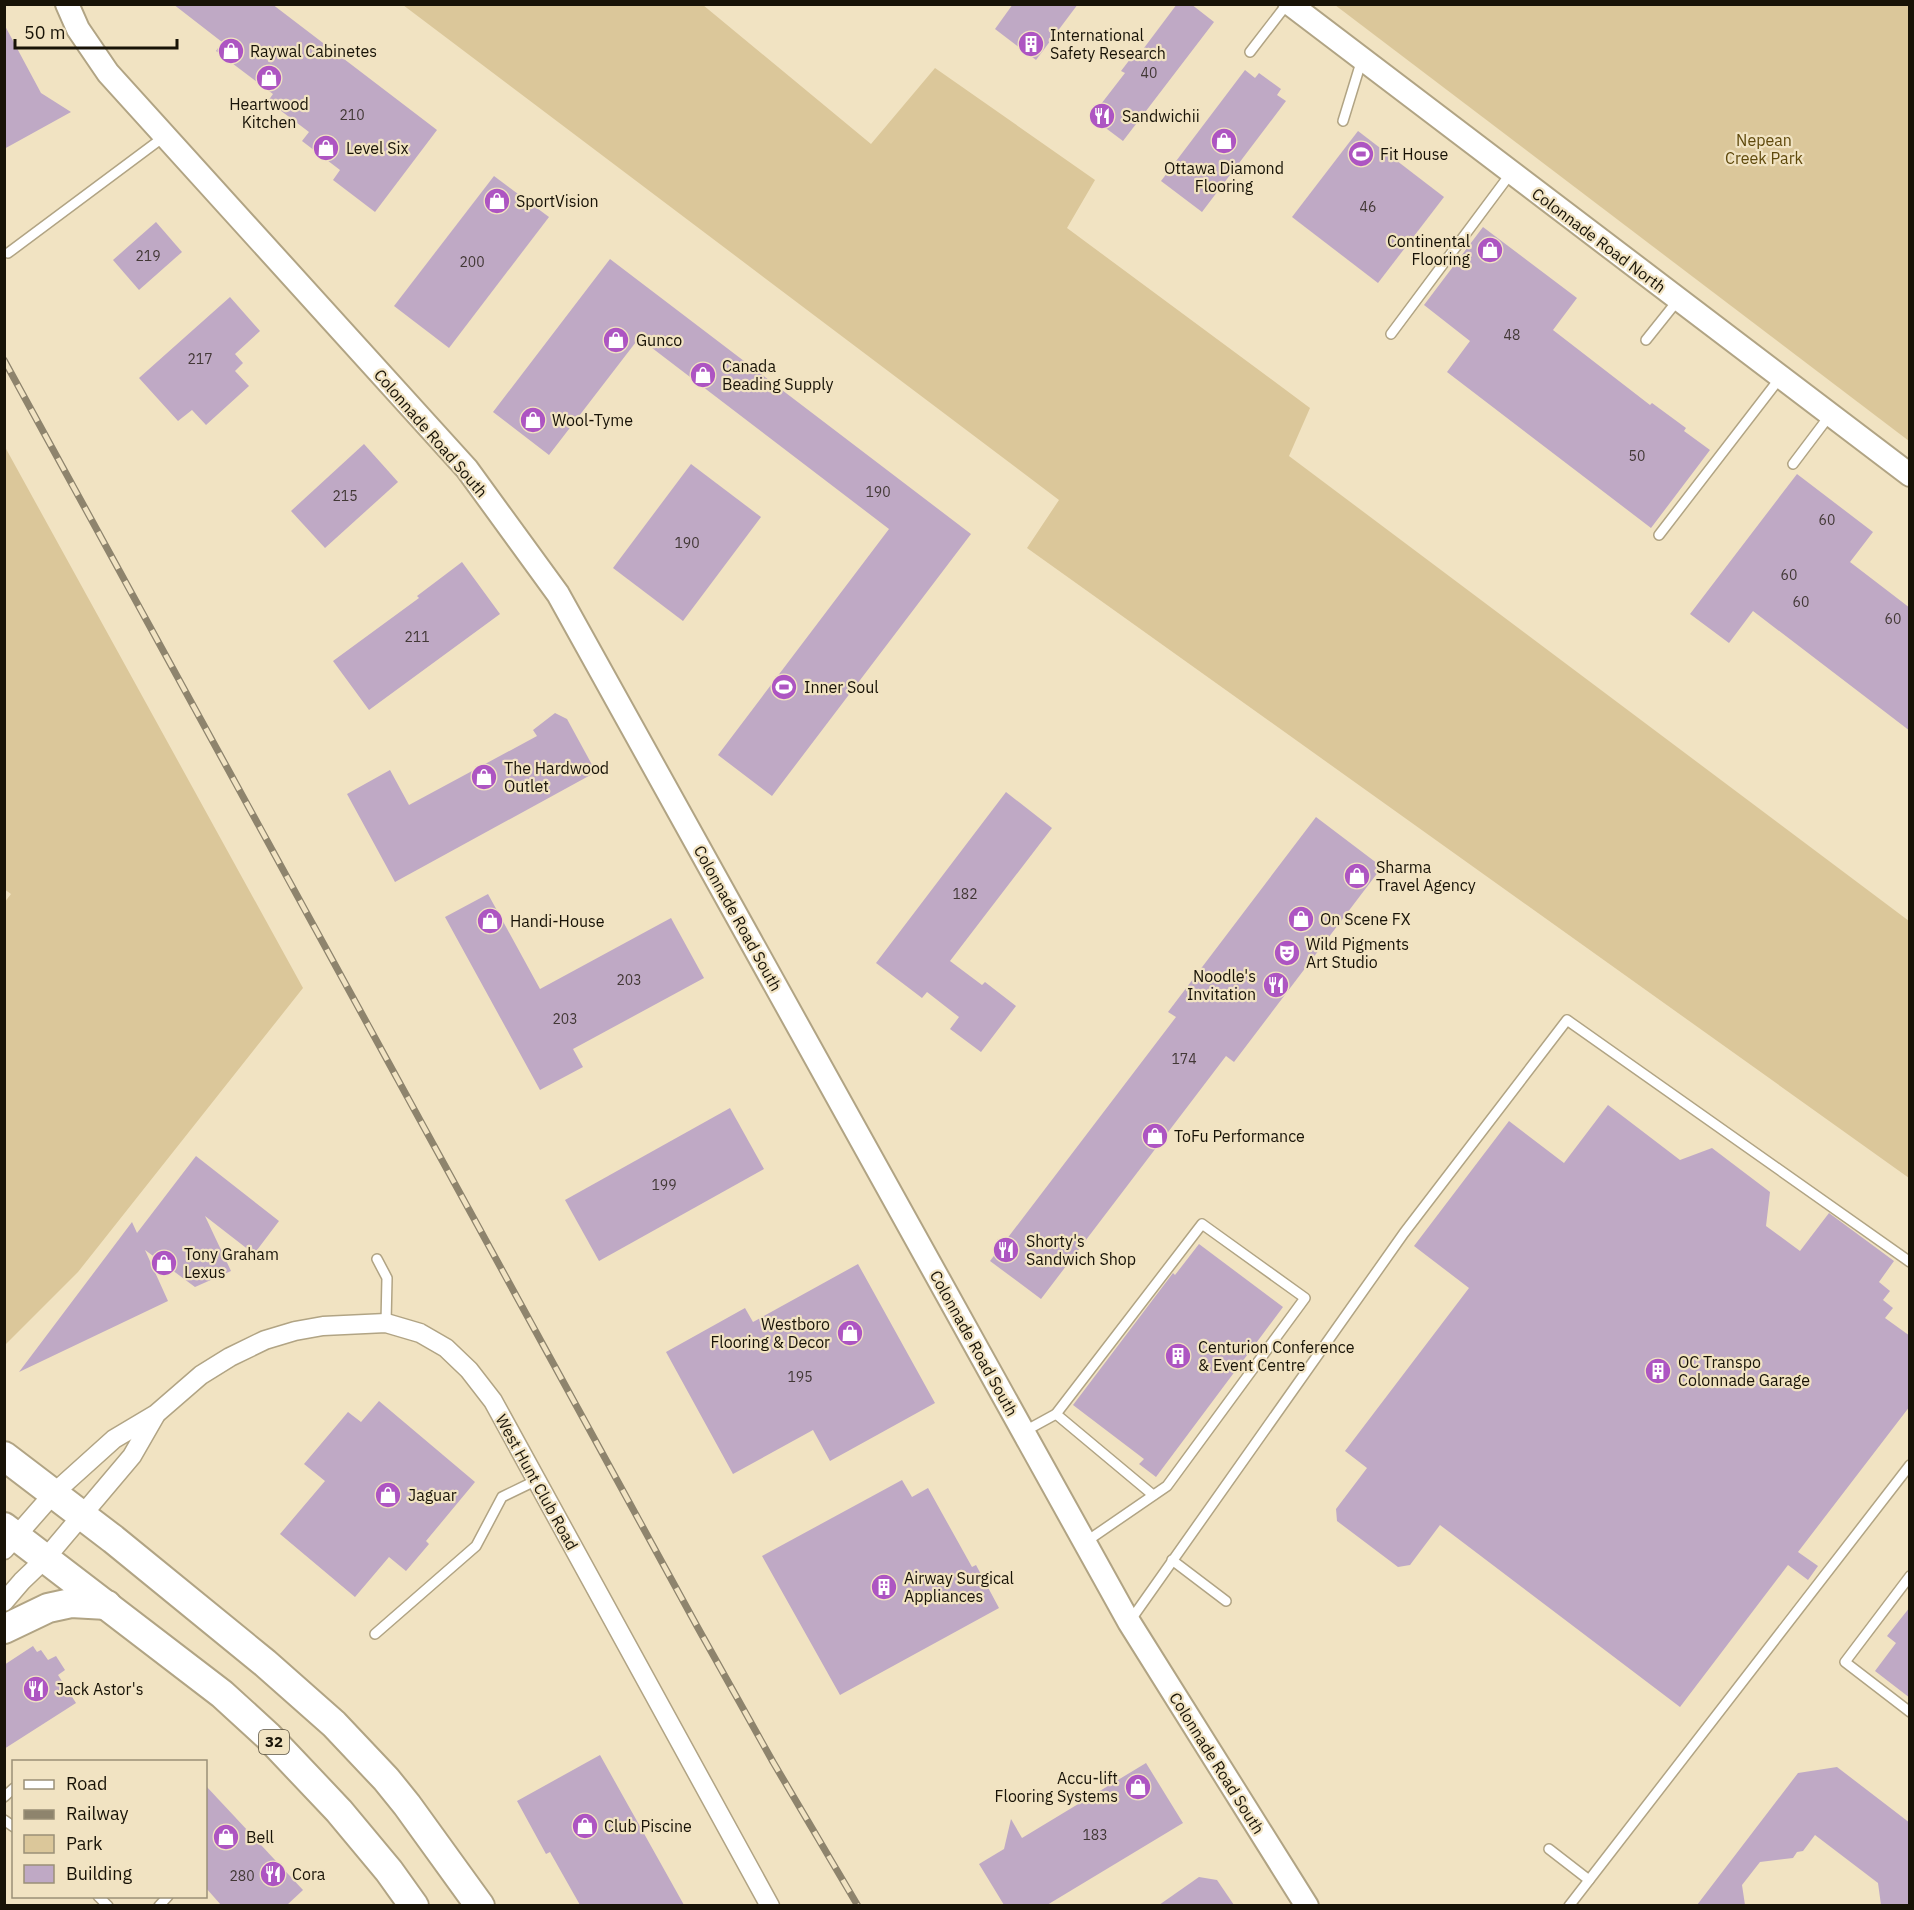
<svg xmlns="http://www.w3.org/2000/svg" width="1914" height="1910" font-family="'IBM Plex Sans',sans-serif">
  <rect width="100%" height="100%" fill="#f1e3c2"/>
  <g fill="#dbc79a">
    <polygon points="403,5 703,5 871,144 935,68 1095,180 1067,228 1310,408 1289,456 1909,921 1909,1178 1027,548 1059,500"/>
    <polygon points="1335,5 1909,5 1909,441"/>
    <polygon points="5,447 303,988 78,1272 5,1345 4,903 11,894 4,889"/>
  </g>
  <g fill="#bfa9c5">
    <polygon points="173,4 272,4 437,130 375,212 333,180 340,170 302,141 309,132 268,101 273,94 216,51 222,42"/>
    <polygon points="1013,4 1078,4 1036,60 995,29"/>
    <polygon points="1177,4 1191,4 1214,22 1123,141 1091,117 1125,73 1121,71 1131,58 1135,60"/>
    <polygon points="4,24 41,93 71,112 4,149"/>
    <polygon points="1245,70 1255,78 1259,73 1281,89 1277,95 1286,101 1202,212 1161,181"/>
    <polygon points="1358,131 1444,197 1378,283 1292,217"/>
    <polygon points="494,176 549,217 449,348 394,306"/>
    <polygon points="156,222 182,252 139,290 113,260"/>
    <polygon points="1483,227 1577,298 1553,330 1650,405 1652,403 1686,428 1684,431 1710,450 1651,528 1447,372 1470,341 1424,305"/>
    <polygon points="610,259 971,534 772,796 718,755 889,529 639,338 549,455 493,412"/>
    <polygon points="230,297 260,331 235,354 243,363 235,371 249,386 206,425 192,410 178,421 139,378"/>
    <polygon points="364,444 398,482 325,548 291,511"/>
    <polygon points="691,464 761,517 683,621 613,568"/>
    <polygon points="1797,474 1873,532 1850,562 1910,608 1910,731 1753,611 1729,643 1690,614"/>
    <polygon points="462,562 500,614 369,710 333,661 419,598 417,596"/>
    <polygon points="555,713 567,719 596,772 395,882 347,794 390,770 409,805 537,736 533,730"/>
    <polygon points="1006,792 1052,828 950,961 982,985 985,982 1016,1006 981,1052 950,1029 959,1017 927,992 922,998 876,963"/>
    <polygon points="1316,817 1382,867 1234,1062 1226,1056 1041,1299 990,1261 1176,1017 1168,1012"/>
    <polygon points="488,894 540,989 671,918 704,978 573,1049 583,1067 540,1090 445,917"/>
    <polygon points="1608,1105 1680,1160 1712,1148 1770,1192 1766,1226 1800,1251 1829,1213 1894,1261 1879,1282 1890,1291 1883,1300 1893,1308 1885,1318 1910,1336 1910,1406 1798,1552 1818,1566 1808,1580 1788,1565 1680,1707 1440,1525 1410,1565 1398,1567 1337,1521 1336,1509 1367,1468 1345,1451 1469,1288 1414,1246 1509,1121 1564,1163"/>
    <polygon points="730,1108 764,1169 599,1261 565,1200"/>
    <polygon points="196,1156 279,1221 254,1254 205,1216 231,1271 195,1287 145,1250 168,1301 19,1372 132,1222 137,1233"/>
    <polygon points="1199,1244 1283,1307 1156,1477 1139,1464 1144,1459 1073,1405 1173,1273 1175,1275"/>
    <polygon points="858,1264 935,1403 830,1461 813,1430 733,1474 666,1352 745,1308 753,1322"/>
    <polygon points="379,1401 475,1482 426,1541 429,1544 406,1571 389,1557 355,1597 280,1534 325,1481 304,1464 348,1412 361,1422"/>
    <polygon points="902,1480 912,1497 928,1488 972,1567 976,1565 999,1608 840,1695 762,1556"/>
    <polygon points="1910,1607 1910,1698 1875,1671 1896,1643 1887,1636"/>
    <polygon points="33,1646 37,1652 41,1650 48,1660 56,1656 65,1670 58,1675 76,1703 4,1749 4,1665"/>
    <polygon points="600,1755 684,1905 580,1905 550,1852 546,1854 517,1801"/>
    <polygon points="1146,1763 1183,1823 1047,1905 1004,1905 979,1864 1004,1849 1011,1819 1022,1838"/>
    <polygon points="1837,1767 1910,1823 1910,1905 1881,1905 1878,1883 1815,1835 1803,1851 1797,1852 1793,1858 1760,1862 1742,1885 1745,1905 1697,1905 1798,1773"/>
    <polygon points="206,1786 303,1890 287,1905 221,1905 206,1888"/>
    <polygon points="1199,1877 1217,1880 1234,1905 1159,1905"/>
  </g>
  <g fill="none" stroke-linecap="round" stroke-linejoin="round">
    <g stroke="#b1a484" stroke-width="12">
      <g id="service">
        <polyline points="1250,52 1287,4"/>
        <polyline points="1343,121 1362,59"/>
        <polyline points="8,253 165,136"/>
        <polyline points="1391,334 1511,173"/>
        <polyline points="1646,340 1678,300"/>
        <polyline points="1793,464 1830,415"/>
        <polyline points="1659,535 1780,378"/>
        <polyline points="377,1259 387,1278 386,1323"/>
        <polyline points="1056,1414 1153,1495"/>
        <polyline points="1025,1431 1056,1414 1202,1224 1305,1298 1167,1486 1084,1543"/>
        <polyline points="1172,1560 1226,1601"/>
        <polyline points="1910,1576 1845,1662 1910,1712"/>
        <polyline points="1130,1621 1404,1233 1567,1020 1910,1262"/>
        <polyline points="375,1634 476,1546 502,1497 537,1480"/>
        <polyline points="4,1797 14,1788"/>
        <polyline points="4,1820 14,1827"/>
        <polyline points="1549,1849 1589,1880"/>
        <polyline points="98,1896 108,1906"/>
        <polyline points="159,1906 168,1896"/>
        <polyline points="1569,1906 1910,1465"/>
      </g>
    </g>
    <g stroke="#b1a484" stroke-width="21">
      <g id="minor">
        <polyline points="4,1550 54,1493 114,1439 156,1414 201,1375 230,1357 265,1340 295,1331 323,1326 386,1323 420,1333 446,1348 469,1370 493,1401 770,1906"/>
        <polyline points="4,1602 22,1581 45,1559 132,1456 155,1416"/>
      </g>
    </g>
    <g stroke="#b1a484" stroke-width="26">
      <g id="tertiary">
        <polyline points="67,4 78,29 108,73 467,469 558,594 1129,1622 1307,1906"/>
        <polyline points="1290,4 1910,475"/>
      </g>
    </g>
    <g stroke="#b1a484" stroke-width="32">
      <g id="primary">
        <polyline points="4,1456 113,1539 265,1663 334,1724 386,1779 407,1805 480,1906"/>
        <polyline points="4,1527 222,1694 268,1736 339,1811 389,1871 414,1906"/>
        <polyline points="4,1629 48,1608 71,1603 107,1605"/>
      </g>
    </g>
    <use href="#service" stroke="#fff" stroke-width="9"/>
    <use href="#minor" stroke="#fff" stroke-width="18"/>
    <use href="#tertiary" stroke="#fff" stroke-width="22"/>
    <use href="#primary" stroke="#fff" stroke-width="28"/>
    <g stroke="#8e846d" stroke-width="7">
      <polyline id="rail" points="4,360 698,1628 773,1762 858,1906"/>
    </g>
    <use href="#rail" stroke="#f1e3c2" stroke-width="4.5" stroke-dasharray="14" stroke-linecap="butt"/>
  </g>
  <defs>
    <g id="building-disc" transform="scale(1.35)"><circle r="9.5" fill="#ad55c2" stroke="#f1e3c2"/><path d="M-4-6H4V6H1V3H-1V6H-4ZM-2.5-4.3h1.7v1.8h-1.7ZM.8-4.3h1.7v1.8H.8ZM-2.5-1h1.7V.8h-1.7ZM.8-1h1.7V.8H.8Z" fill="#fff"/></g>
    <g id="shop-disc" transform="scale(1.35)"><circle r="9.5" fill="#ad55c2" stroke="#f1e3c2"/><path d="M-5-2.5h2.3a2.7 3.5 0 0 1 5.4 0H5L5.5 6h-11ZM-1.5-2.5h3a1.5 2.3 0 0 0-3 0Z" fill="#fff"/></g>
    <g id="restaurant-disc" transform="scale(1.35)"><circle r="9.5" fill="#ad55c2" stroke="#f1e3c2"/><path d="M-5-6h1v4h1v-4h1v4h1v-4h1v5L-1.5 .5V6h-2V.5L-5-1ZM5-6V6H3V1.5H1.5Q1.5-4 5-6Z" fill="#fff"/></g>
    <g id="stadium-disc" transform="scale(1.35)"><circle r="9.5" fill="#ad55c2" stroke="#f1e3c2"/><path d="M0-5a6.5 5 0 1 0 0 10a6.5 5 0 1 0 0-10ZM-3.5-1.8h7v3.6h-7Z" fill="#fff"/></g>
    <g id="theatre-disc" transform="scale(1.35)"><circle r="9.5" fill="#ad55c2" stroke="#f1e3c2"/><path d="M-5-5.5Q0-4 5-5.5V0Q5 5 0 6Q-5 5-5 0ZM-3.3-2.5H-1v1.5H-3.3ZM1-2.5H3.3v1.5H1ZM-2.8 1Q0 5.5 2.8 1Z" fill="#fff"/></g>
  </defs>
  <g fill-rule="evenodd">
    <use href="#building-disc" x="1031" y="44"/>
    <use href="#shop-disc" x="231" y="51"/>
    <use href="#shop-disc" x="269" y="78"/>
    <use href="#restaurant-disc" x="1102" y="116"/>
    <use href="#shop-disc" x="1224" y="141"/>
    <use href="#shop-disc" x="326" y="148"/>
    <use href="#stadium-disc" x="1361" y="154"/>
    <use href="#shop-disc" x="497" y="201"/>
    <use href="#shop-disc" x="1490" y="250"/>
    <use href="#shop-disc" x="616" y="340"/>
    <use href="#shop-disc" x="703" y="375"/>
    <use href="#shop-disc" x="533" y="420"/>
    <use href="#stadium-disc" x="784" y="687"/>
    <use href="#shop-disc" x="484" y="777"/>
    <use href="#shop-disc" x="1357" y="876"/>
    <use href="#shop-disc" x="1301" y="919"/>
    <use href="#shop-disc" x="490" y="921"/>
    <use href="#theatre-disc" x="1287" y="953"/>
    <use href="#restaurant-disc" x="1276" y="985"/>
    <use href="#shop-disc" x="1155" y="1136"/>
    <use href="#restaurant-disc" x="1006" y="1250"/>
    <use href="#shop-disc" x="164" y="1263"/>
    <use href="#shop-disc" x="850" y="1333"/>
    <use href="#building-disc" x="1178" y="1356"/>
    <use href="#building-disc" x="1658" y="1371"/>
    <use href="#shop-disc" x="388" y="1495"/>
    <use href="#building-disc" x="884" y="1587"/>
    <use href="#restaurant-disc" x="36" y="1689"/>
    <use href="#shop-disc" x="1138" y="1787"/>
    <use href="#shop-disc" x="585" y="1826"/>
    <use href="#shop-disc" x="226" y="1837"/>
    <use href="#restaurant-disc" x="273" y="1874"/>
  </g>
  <g text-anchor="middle" stroke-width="4.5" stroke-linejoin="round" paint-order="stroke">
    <g font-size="14" fill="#423836">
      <text x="1149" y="78">40</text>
      <text x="352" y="120">210</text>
      <text x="1368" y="212">46</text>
      <text x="148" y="261">219</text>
      <text x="472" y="267">200</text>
      <text x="1512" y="340">48</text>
      <text x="200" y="364">217</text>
      <text x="1637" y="461">50</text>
      <text x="878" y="497">190</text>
      <text x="345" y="501">215</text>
      <text x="1827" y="525">60</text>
      <text x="687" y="548">190</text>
      <text x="1789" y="580">60</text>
      <text x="1801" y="607">60</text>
      <text x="1893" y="624">60</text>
      <text x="417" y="642">211</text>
      <text x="965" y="899">182</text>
      <text x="629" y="985">203</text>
      <text x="565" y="1024">203</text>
      <text x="1184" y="1064">174</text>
      <text x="664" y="1190">199</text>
      <text x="800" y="1382">195</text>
      <text x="1095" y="1840">183</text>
      <text x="242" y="1881">280</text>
    </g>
    <rect fill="#f1e3c2" stroke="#59513f" stroke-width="1.5" x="259" y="1730" width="30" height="24" rx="4.5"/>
    <g font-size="15" font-weight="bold" fill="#181307">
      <text x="274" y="1747">32</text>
    </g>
    <g font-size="16" fill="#181307" stroke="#f1e3c2" text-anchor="start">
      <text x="1050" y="41">International<tspan x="1050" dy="18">Safety Research</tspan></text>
      <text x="250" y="57">Raywal Cabinetes</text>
      <text x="269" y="110" text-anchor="middle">Heartwood<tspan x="269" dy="18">Kitchen</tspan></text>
      <text x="1122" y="122">Sandwichii</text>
      <text x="346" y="154">Level Six</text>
      <text x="1380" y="160">Fit House</text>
      <text x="1224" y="174" text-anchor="middle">Ottawa Diamond<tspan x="1224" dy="18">Flooring</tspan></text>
      <text x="516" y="207">SportVision</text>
      <text x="1470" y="247" text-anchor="end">Continental<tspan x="1470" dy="18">Flooring</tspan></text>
      <text x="636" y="346">Gunco</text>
      <text x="722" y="372">Canada<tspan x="722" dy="18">Beading Supply</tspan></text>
      <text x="552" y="426">Wool-Tyme</text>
      <text x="804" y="693">Inner Soul</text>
      <text x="504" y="774">The Hardwood<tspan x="504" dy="18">Outlet</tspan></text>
      <text x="1376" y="873">Sharma<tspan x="1376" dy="18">Travel Agency</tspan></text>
      <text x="1320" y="925">On Scene FX</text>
      <text x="510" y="927">Handi-House</text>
      <text x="1306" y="950">Wild Pigments<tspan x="1306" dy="18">Art Studio</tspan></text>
      <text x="1256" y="982" text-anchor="end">Noodle's<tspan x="1256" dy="18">Invitation</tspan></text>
      <text x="1174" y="1142">ToFu Performance</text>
      <text x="1026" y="1247">Shorty's<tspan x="1026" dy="18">Sandwich Shop</tspan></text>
      <text x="184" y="1260">Tony Graham<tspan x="184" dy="18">Lexus</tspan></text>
      <text x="830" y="1330" text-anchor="end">Westboro<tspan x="830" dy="18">Flooring &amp; Decor</tspan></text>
      <text x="1198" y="1353">Centurion Conference<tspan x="1198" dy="18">&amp; Event Centre</tspan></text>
      <text x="1678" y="1368">OC Transpo<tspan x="1678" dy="18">Colonnade Garage</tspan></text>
      <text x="408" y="1501">Jaguar</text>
      <text x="904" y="1584">Airway Surgical<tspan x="904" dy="18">Appliances</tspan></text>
      <text x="56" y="1695">Jack Astor's</text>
      <text x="1118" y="1784" text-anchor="end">Accu-lift<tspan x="1118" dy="18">Flooring Systems</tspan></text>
      <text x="604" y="1832">Club Piscine</text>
      <text x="246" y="1843">Bell</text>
      <text x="292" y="1880">Cora</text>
    </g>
    <g font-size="16" fill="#5f490c" stroke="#f1e3c2">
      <text x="1764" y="146">Nepean<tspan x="1764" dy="18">Creek Park</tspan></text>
    </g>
    <g font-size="16" fill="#181307" stroke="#f1e3c2">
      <text transform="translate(1599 240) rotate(37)" y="6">Colonnade Road North</text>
      <text transform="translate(431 433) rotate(49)" y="6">Colonnade Road South</text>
      <text transform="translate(738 918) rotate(61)" y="6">Colonnade Road South</text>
      <text transform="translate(974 1343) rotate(61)" y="6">Colonnade Road South</text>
      <text transform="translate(537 1482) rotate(61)" y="6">West Hunt Club Road</text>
      <text transform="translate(1217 1763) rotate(58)" y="6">Colonnade Road South</text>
    </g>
  </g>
  <rect width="1914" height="1910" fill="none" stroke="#181307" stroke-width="12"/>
  <rect x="12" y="1760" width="195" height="138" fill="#f1e3c2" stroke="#9a9077" stroke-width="1.5"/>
  <rect x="24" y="1780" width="30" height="9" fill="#ffffff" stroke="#9a9077" stroke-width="1.5"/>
  <text x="66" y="1790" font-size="18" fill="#181307">Road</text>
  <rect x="24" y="1810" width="30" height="9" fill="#8e846d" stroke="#9a9077" stroke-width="1.5"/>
  <text x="66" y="1820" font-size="18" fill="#181307">Railway</text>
  <rect x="24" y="1835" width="30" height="18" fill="#dbc79a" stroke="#9a9077" stroke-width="1.5"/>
  <text x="66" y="1850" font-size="18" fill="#181307">Park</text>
  <rect x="24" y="1865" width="30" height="18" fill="#bfa9c5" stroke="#9a9077" stroke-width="1.5"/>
  <text x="66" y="1880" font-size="18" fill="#181307">Building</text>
  <path d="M15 39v9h162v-9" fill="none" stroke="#181307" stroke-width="3"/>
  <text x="24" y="39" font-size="18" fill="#181307" stroke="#f1e3c2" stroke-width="4.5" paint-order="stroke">50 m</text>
</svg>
